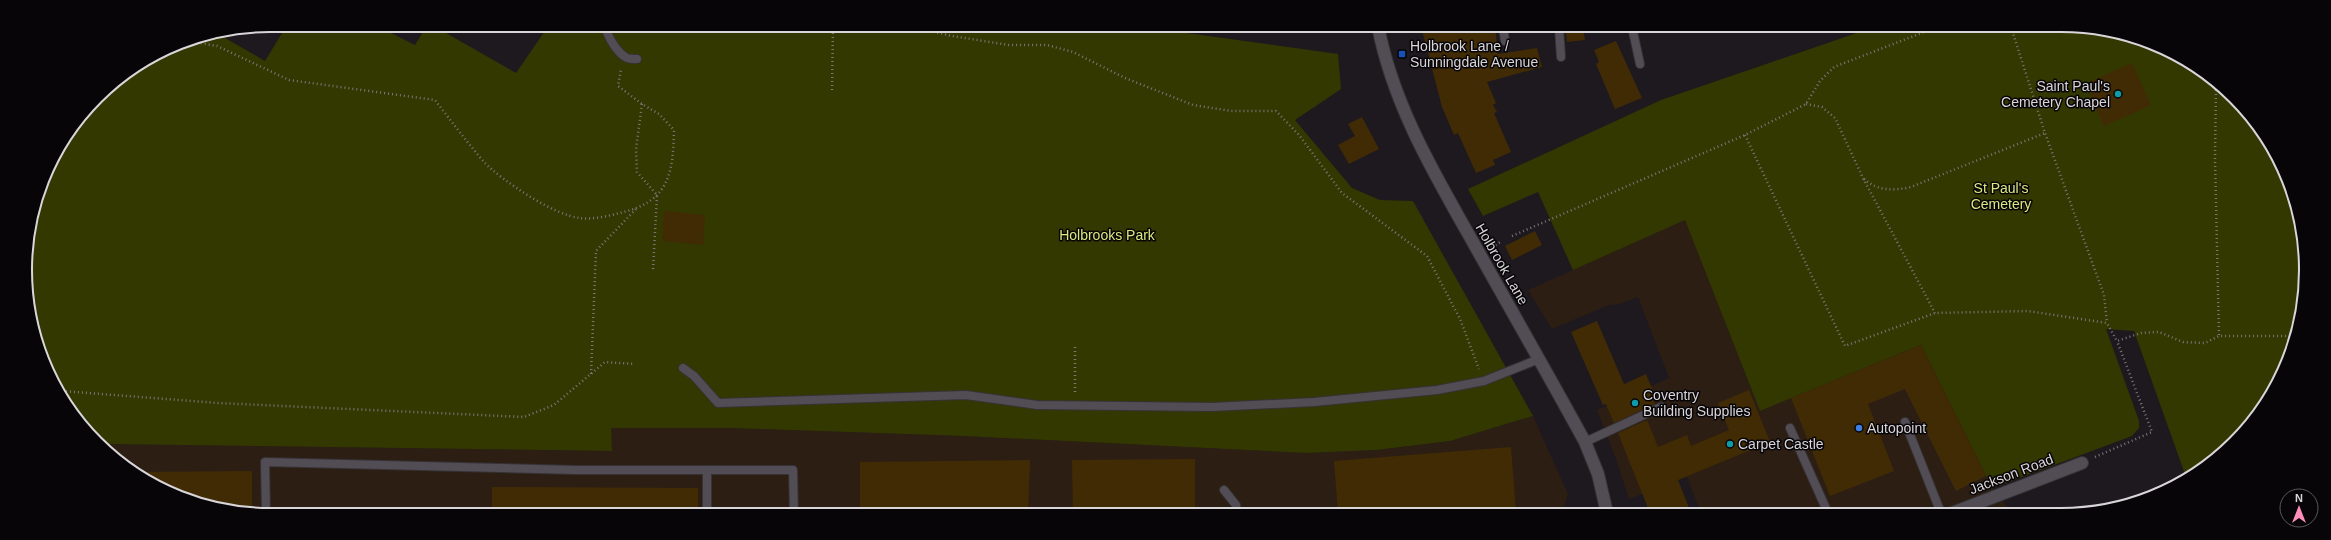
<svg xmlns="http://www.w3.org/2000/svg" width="2331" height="540" font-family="Helvetica,sans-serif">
  <rect width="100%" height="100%" fill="#1d191e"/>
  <g fill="#2d1e14">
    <polygon points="1685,220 1760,411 1921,345 1992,488 2006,505 2009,513 1701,513 1687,477 1629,499 1616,459 1597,410 1669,378 1638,297 1620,304 1609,305 1552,329 1528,290"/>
    <polygon points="1533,416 1568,494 1562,513 238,513 147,482 104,444 611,451 611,428 730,428 963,436 1307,453 1376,450 1450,441"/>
  </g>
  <g fill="#333801">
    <polygon points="287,25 375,25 415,45 427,25 432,25 516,73 549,25 1136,26 1338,54 1341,89 1295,120 1352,188 1380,200 1413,201 1533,416 1450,441 1376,450 1307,453 963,436 730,428 611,428 612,451 104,444 76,419 33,334 26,254 50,161 108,86 176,44 220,35 265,61"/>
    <polygon points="1874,27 2093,27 2184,58 2256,121 2298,207 2304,302 2281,379 2234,443 2186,477 2134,331 2106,329 2139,421 2139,428 2132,436 1992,488 1921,345 1760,411 1685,220 1573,270 1538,192 1483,216 1468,189 1661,100"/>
  </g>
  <g fill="#412b05">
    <polygon points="1421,26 1495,26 1498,54 1537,48 1542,67 1487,82 1496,103 1493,105 1497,112 1494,113 1511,152 1493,160 1495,165 1476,173 1458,133 1454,135 1442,107"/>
    <polygon points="1565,27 1583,27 1585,40 1567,42"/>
    <polygon points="1616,41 1642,98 1615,109 1596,64 1599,62 1594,50"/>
    <polygon points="2132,63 2151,105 2104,126 2085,84"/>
    <polygon points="1362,117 1379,149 1349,164 1338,145 1355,136 1348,124"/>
    <polygon points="664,211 705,215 703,245 662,241"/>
    <polygon points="1535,231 1542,245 1512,260 1505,246"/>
    <polygon points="1597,321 1624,384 1646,374 1656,398 1653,400 1655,404 1614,423 1606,404 1603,405 1571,332"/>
    <polygon points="1921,345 1986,476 1956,491 1905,389 1868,404 1894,471 1830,496 1791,398"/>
    <polygon points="1749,390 1770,442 1678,480 1691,513 1650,513 1618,433 1647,420 1658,447 1687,435 1691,446 1729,430 1718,403"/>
    <polygon points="1511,447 1516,513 1338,513 1334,461"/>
    <polygon points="1195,459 1195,513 1073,513 1072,460"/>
    <polygon points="1030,460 1028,513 860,513 860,462"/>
    <polygon points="252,471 252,513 238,513 147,482 136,472"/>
    <polygon points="492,487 698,488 698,513 492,513"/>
  </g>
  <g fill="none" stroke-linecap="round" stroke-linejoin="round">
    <g stroke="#353336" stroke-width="10">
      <g id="lane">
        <path d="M605,25C607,36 617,53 627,58C630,59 634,59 637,59"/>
        <polyline points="1503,26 1505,41"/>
        <polyline points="1559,27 1561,57"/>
        <polyline points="1632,27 1640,64"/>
        <polyline points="683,368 694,376 718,403 966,395 1037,405 1212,407 1314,402 1437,390 1484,381 1539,359"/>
        <polyline points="1905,422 1941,513"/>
        <polyline points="1790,428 1828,513"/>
        <polyline points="1585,442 1661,407"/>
        <polyline points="1224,490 1236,505 1237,513"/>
        <polyline points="266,513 265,462 576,470 793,470 794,513"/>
        <polyline points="707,513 707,470"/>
      </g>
    </g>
    <g stroke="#353336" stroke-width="14">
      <polyline id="street" points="1952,513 2082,463"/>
    </g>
    <g stroke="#353336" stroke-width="14">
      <path id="secondary" d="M1378,26C1393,105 1435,175 1474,244C1511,310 1549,376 1585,442L1598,474L1607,513"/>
    </g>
    <g stroke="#7a777b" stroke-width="2.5" stroke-dasharray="1 3" stroke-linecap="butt">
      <polyline points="910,26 952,36 1009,45 1047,45 1073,52 1125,78 1193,105 1231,111 1276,111 1299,135 1342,193 1427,256 1460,319 1479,369"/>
      <polyline points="2011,27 2045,133 2104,295 2107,323"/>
      <path d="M189,41L217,46L289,80L435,100C451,121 467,142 484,162C501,180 555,216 580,218C595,220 612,215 627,211C671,199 673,169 674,130L659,114L642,104L618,86L621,69"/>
      <polyline points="2216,86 2215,158 2219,336"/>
      <polyline points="832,90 833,26"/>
      <polyline points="642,104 636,149 637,172 657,195 653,270"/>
      <polyline points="1806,104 1822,107 1835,118 1863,178 1935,313"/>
      <polyline points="1745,135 1845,346 1935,313 2028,311 2107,323 2117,341 2141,333 2159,332 2183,342 2205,343 2219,336 2294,336"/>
      <path d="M1864,179C1878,191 1893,191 1911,187L2045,133"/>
      <polyline points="1512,236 1745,135 1806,104 1820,81 1834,67 1937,27"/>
      <polyline points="1492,247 1502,241"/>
      <polyline points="591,374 596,251 636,209"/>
      <polyline points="62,391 218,403 524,417 554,405 605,362 634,364"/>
      <polyline points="1075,392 1075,346"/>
      <polyline points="2095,457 2152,432 2117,341"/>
    </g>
    <use href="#lane" stroke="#524d54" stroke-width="8"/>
    <use href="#street" stroke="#524d54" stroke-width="12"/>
    <use href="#secondary" stroke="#524d54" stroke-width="12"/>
  </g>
  <rect fill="#1a4fb4" stroke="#070507" stroke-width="1.5" x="1398" y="50" width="8" height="8" rx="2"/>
  <g fill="#0f9aa8" stroke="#070507" stroke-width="1.5">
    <circle cx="2118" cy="94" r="4"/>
    <circle cx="1635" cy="403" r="4"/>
    <circle cx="1730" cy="444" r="4"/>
  </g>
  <circle fill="#3f7fe0" stroke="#070507" stroke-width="1.5" cx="1859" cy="428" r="4"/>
  <g text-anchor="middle" stroke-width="3" stroke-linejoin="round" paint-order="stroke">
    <g font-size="14" fill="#d9d6da" stroke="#070507" text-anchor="start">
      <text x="1410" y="51">Holbrook Lane /<tspan x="1410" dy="16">Sunningdale Avenue</tspan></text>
      <text x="2110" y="91" text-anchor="end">Saint Paul's<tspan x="2110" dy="16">Cemetery Chapel</tspan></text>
      <text x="1643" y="400">Coventry<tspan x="1643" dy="16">Building Supplies</tspan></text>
      <text x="1867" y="433">Autopoint</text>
      <text x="1738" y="449">Carpet Castle</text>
    </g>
    <g font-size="14" fill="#dbe981" stroke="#070507">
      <text x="2001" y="193">St Paul's<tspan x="2001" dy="16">Cemetery</tspan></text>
      <text x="1107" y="240">Holbrooks Park</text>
    </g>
    <g font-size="14" fill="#d9d6da" stroke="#070507">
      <text transform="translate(1502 264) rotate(60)" y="5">Holbrook Lane</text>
      <text transform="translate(2011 474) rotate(-21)" y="5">Jackson Road</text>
    </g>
  </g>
  <path d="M0 0H2331V540H0ZM270 32H2061A238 238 0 0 1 2299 270V270A238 238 0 0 1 2061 508H270A238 238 0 0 1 32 270V270A238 238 0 0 1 270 32Z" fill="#070507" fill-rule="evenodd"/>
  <path fill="none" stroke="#d9d6da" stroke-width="2" d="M270 32H2061A238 238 0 0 1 2299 270V270A238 238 0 0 1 2061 508H270A238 238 0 0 1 32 270V270A238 238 0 0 1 270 32Z"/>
  <g transform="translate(2299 508)"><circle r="19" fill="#070507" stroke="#5b595b"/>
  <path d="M0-3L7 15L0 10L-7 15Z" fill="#ff8eba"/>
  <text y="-6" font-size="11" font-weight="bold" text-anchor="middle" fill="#d9d6da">N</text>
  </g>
</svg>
